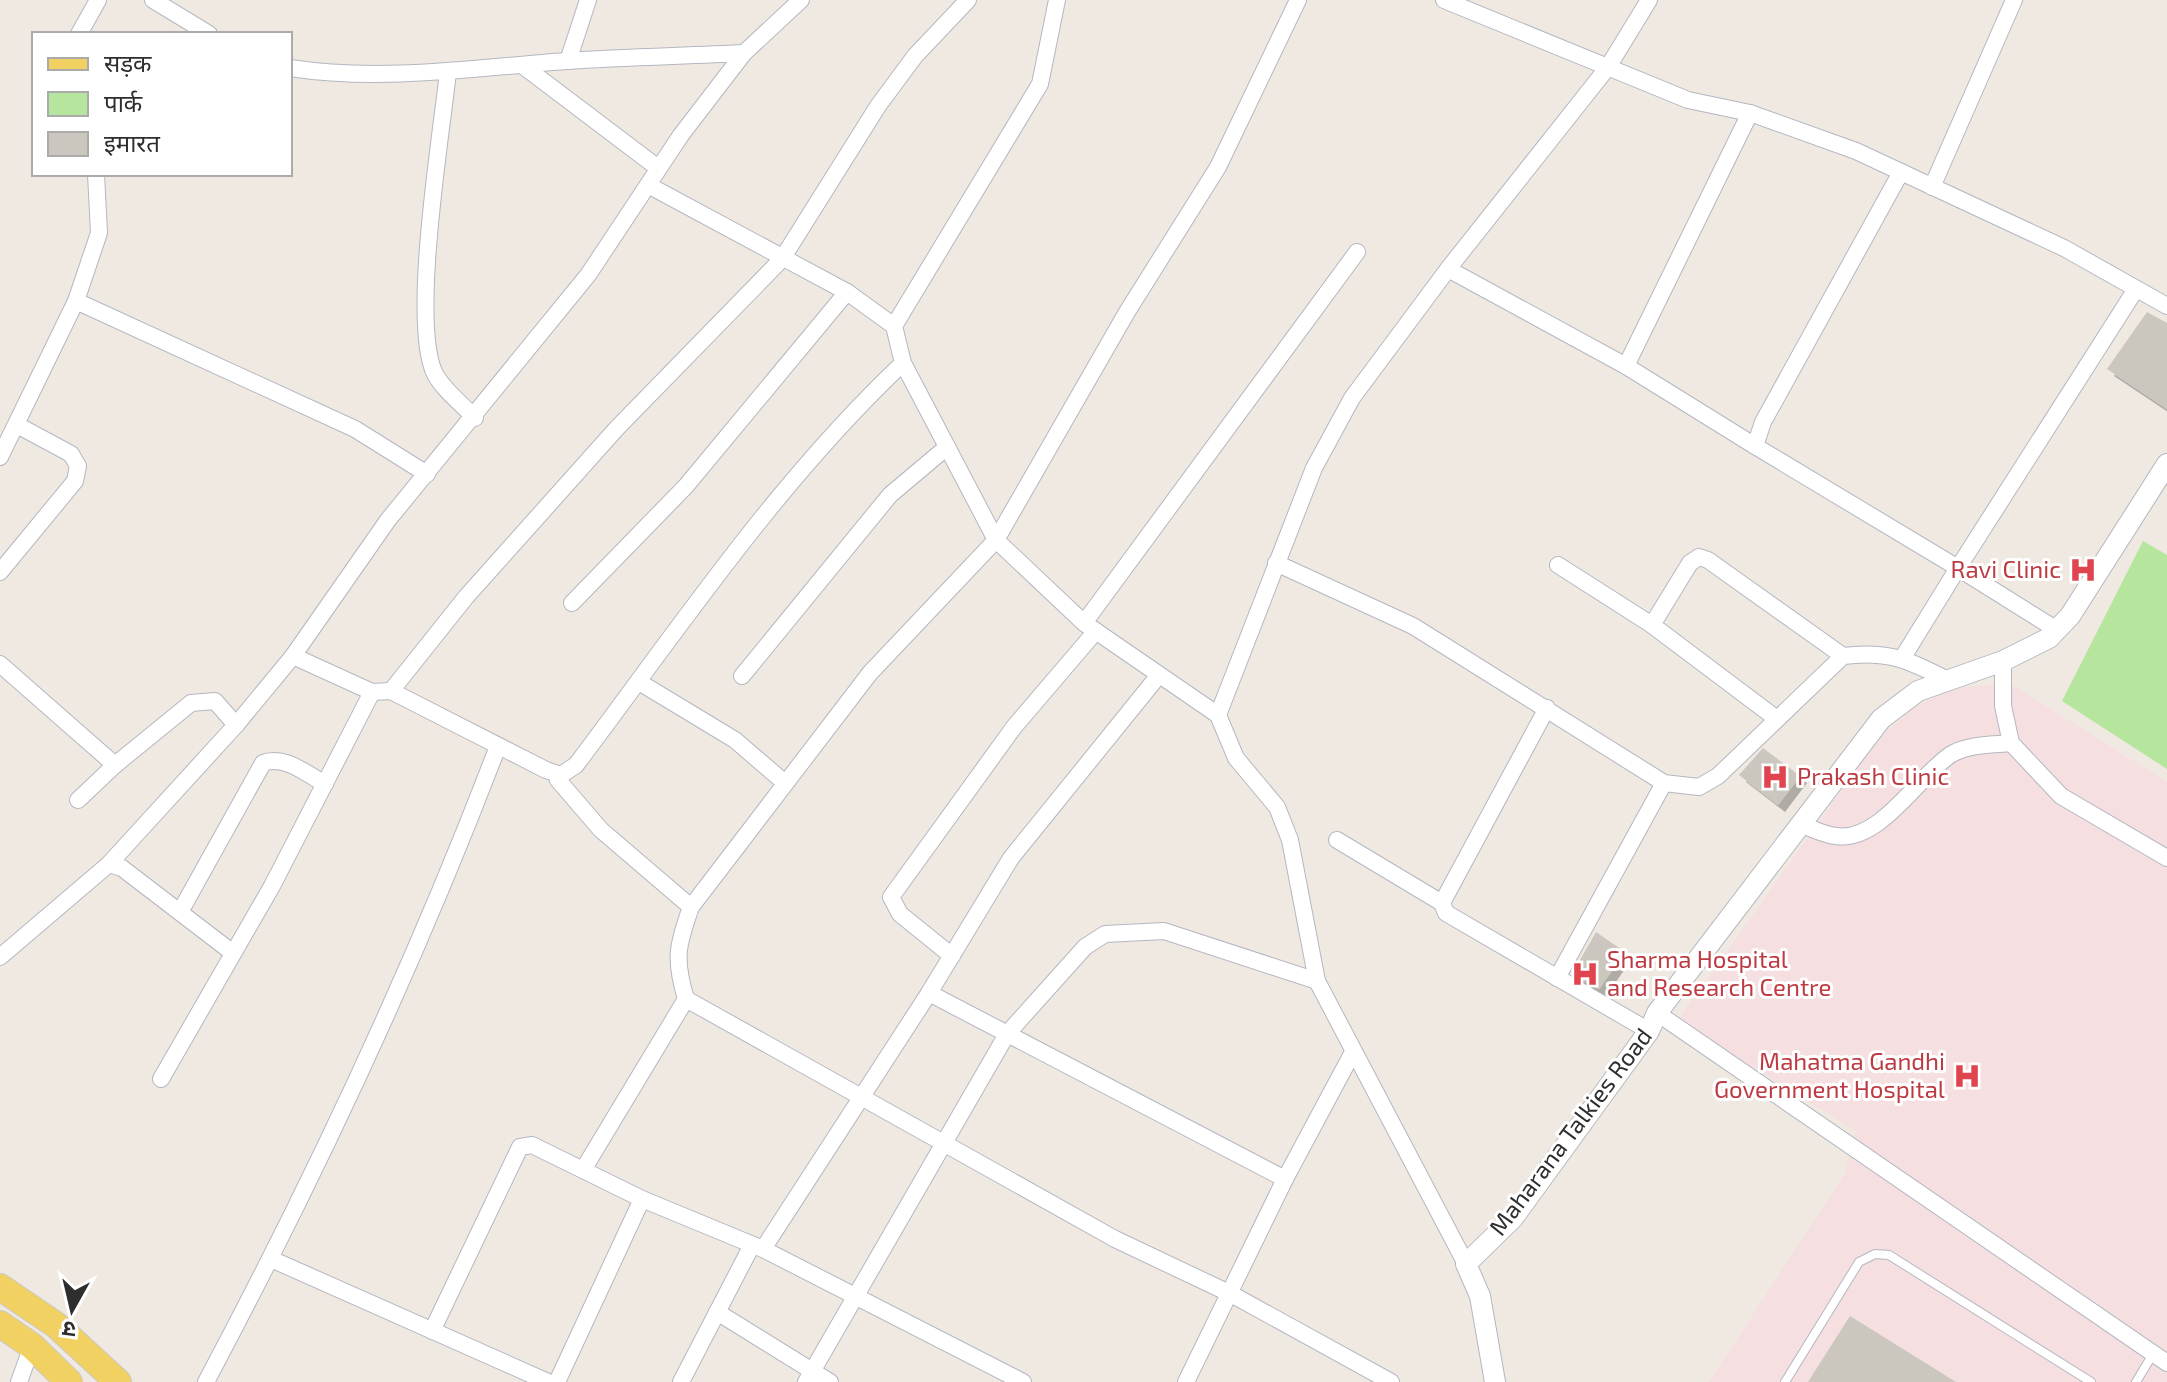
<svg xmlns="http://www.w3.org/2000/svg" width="2167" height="1382" font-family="'Exo 2','Noto Sans Devanagari',sans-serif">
  <defs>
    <filter id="shadow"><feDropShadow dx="7" dy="7" stdDeviation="0" flood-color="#0004"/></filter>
  </defs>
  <rect width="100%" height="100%" fill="#efe9e1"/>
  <polygon fill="#f5dfe0" points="2009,683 2167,782 2167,1382 1709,1382 1844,1175 1856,1131 1678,1021 1874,744 1913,708 1954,688"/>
  <polygon fill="#b6e59e" points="2143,541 2167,555 2167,769 2062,701"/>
  <g fill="#cbc7bf" filter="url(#shadow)">
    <polygon points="2147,312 2167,323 2167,409 2107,369"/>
    <polygon points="1763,748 1800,776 1778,805 1739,775"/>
    <polygon points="1596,932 1625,952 1599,989 1572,974"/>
    <polygon points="1850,1316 1956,1382 1808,1382"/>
  </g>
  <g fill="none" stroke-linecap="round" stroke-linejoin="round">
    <g stroke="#b4b7c1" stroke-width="10">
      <g id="service">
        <polyline points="1785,1382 1859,1262 1875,1254 1889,1255 2091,1382"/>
        <polyline points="2136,1382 2153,1354"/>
      </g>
    </g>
    <g stroke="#b4b7c1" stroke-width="18">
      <g id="minor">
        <polyline points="153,0 209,34"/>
        <polyline points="1444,0 1688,100 1750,113 1856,151 2064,248 2167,306"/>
        <polyline points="79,34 98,0"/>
        <polyline points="568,61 588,0"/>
        <polyline points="522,65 658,168"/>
        <path d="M290,68C381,82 474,68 566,61C625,57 685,56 744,53"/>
        <path d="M448,72C441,137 411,318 434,372C441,388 463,405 475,418"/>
        <polyline points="648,185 847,292 894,326 903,363 996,540 1084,623 1218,715 1236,758 1277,807 1290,840 1317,981 1466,1264"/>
        <polyline points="1932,187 2014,0"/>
        <polyline points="1448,269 1626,366 1755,446 1763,422 1901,172"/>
        <polyline points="76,301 99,233 96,174"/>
        <polyline points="894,326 1040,84 1057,0"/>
        <polyline points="1626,366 1750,113"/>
        <polyline points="1755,446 1958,568 1903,657"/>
        <polyline points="0,457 76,301 355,429 427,474"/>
        <path d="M1276,563L1413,626L1664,783L1699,787L1718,776L1843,656C1888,650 1908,660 1948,680"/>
        <polyline points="1558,565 1652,625 1777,719"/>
        <polyline points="0,572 75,481 78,466 71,454 17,425"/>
        <polyline points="572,603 686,486 847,292"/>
        <polyline points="1084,623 1357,252"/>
        <polyline points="1652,625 1690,563 1699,557 1708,560 1843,656"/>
        <polyline points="2057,630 1958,568 2136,289"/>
        <path d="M293,656L372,692L391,691L546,770L561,775L576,765C680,627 777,482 903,363"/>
        <polyline points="2003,661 2003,706 2011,743 2061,796 2167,858"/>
        <polyline points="0,664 115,765"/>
        <polyline points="742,676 890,495 947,447"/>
        <polyline points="639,682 735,740 785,783"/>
        <polyline points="391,691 466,597 617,428 782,259 878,106 915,56 968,0"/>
        <polyline points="1547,708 1442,903 1446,913 1649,1031"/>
        <polyline points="1218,715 1314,468 1352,398 1448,269 1608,67 1649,0"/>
        <polyline points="561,775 558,780 601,830 691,907"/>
        <polyline points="78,800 115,765 191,703 215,701 236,725"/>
        <path d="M1800,824C1811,828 1824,835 1836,836C1879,843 1918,777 1950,755C1968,744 1991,745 2011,743"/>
        <polyline points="1337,840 1442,903"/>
        <polyline points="109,864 122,868 233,953"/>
        <path d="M180,912L263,763C285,755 305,773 325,784"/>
        <polyline points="952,956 900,914 891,897 1014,727 1096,631"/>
        <polyline points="0,957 109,864 236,725 293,656 388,520 588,275 681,135 744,53 801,0"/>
        <polyline points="1557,978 1664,783"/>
        <polyline points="929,993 1285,1179"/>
        <path d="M686,999C674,959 677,946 691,907L870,673L996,540L1127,312L1218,167L1298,0"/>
        <polyline points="1657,1013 2167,1363"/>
        <polyline points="161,1079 272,886 372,692"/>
        <polyline points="642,1199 763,1249 1023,1382"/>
        <polyline points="763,1249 929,993 1011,858 1159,675"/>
        <polyline points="271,1259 548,1382"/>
        <polyline points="717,1312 830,1382"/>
        <polyline points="432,1331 520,1147 532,1145 583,1170"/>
        <polyline points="19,1382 32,1346"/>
        <path d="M206,1382C316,1175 415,964 498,746"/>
        <polyline points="557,1382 642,1199 583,1170 686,999 1115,1239 1231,1294 1391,1382"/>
        <polyline points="681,1382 752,1245"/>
        <polyline points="806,1382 1007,1034 1085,947 1105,934 1164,931 1317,981"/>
        <polyline points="1186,1382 1285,1179 1353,1052"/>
      </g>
    </g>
    <g stroke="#b4b7c1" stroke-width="22">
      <polyline id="tertiary" points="1495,1382 1480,1296 1466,1264 1513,1218 1649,1031 1657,1013 1881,719 1918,691 2003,661 2049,638 2070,616 2167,464"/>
    </g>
    <g stroke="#c9c9c9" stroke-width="28">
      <g id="primary">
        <polyline points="0,1287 56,1325 118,1382"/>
        <polyline points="0,1324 32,1346 69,1382"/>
      </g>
    </g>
    <use href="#service" stroke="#fff" stroke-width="8"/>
    <use href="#minor" stroke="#fff" stroke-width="16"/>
    <use href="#tertiary" stroke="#fff" stroke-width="20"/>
    <use href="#primary" stroke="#f2d163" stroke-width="26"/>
  </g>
  <defs>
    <g id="hospital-bare" transform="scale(2.16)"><path d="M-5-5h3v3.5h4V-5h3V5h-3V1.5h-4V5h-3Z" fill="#e0444e" stroke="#fff" stroke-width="2.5" paint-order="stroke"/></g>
  </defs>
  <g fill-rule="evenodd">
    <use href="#hospital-bare" x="2083" y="570"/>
    <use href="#hospital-bare" x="1775" y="777"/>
    <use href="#hospital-bare" x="1585" y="974"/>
    <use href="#hospital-bare" x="1967" y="1076"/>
  </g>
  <g text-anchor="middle" stroke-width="6" stroke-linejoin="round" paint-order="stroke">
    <g font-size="24" fill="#be3a42" stroke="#fff" text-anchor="end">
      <text x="2061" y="578">Ravi Clinic</text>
      <text x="1797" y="785" text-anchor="start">Prakash Clinic</text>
      <text x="1607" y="968" text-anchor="start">Sharma Hospital<tspan x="1607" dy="28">and Research Centre</tspan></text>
      <text x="1945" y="1070">Mahatma Gandhi<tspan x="1945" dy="28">Government Hospital</tspan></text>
    </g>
    <g font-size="24" fill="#2e2e2e" stroke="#fff">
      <text transform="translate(1571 1132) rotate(-53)" y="8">Maharana Talkies Road</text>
    </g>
  </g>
  <rect x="32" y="32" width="260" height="144" fill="#ffffff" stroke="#ababab" stroke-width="2"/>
  <rect x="48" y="58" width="40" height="12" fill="#f2d163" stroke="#ababab" stroke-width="2"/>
  <text x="104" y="72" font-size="24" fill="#2e2e2e">सड़क</text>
  <rect x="48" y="92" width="40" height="24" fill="#b6e59e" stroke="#ababab" stroke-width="2"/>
  <text x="104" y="112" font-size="24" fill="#2e2e2e">पार्क</text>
  <rect x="48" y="132" width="40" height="24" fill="#cbc7bf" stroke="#ababab" stroke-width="2"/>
  <text x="104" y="152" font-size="24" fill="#2e2e2e">इमारत</text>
  <g transform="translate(72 1310) rotate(188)" stroke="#ffffff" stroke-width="6" paint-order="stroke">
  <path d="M0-6L14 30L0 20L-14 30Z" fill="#2e2e2e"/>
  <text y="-12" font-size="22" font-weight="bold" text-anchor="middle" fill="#2e2e2e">उ</text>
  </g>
</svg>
